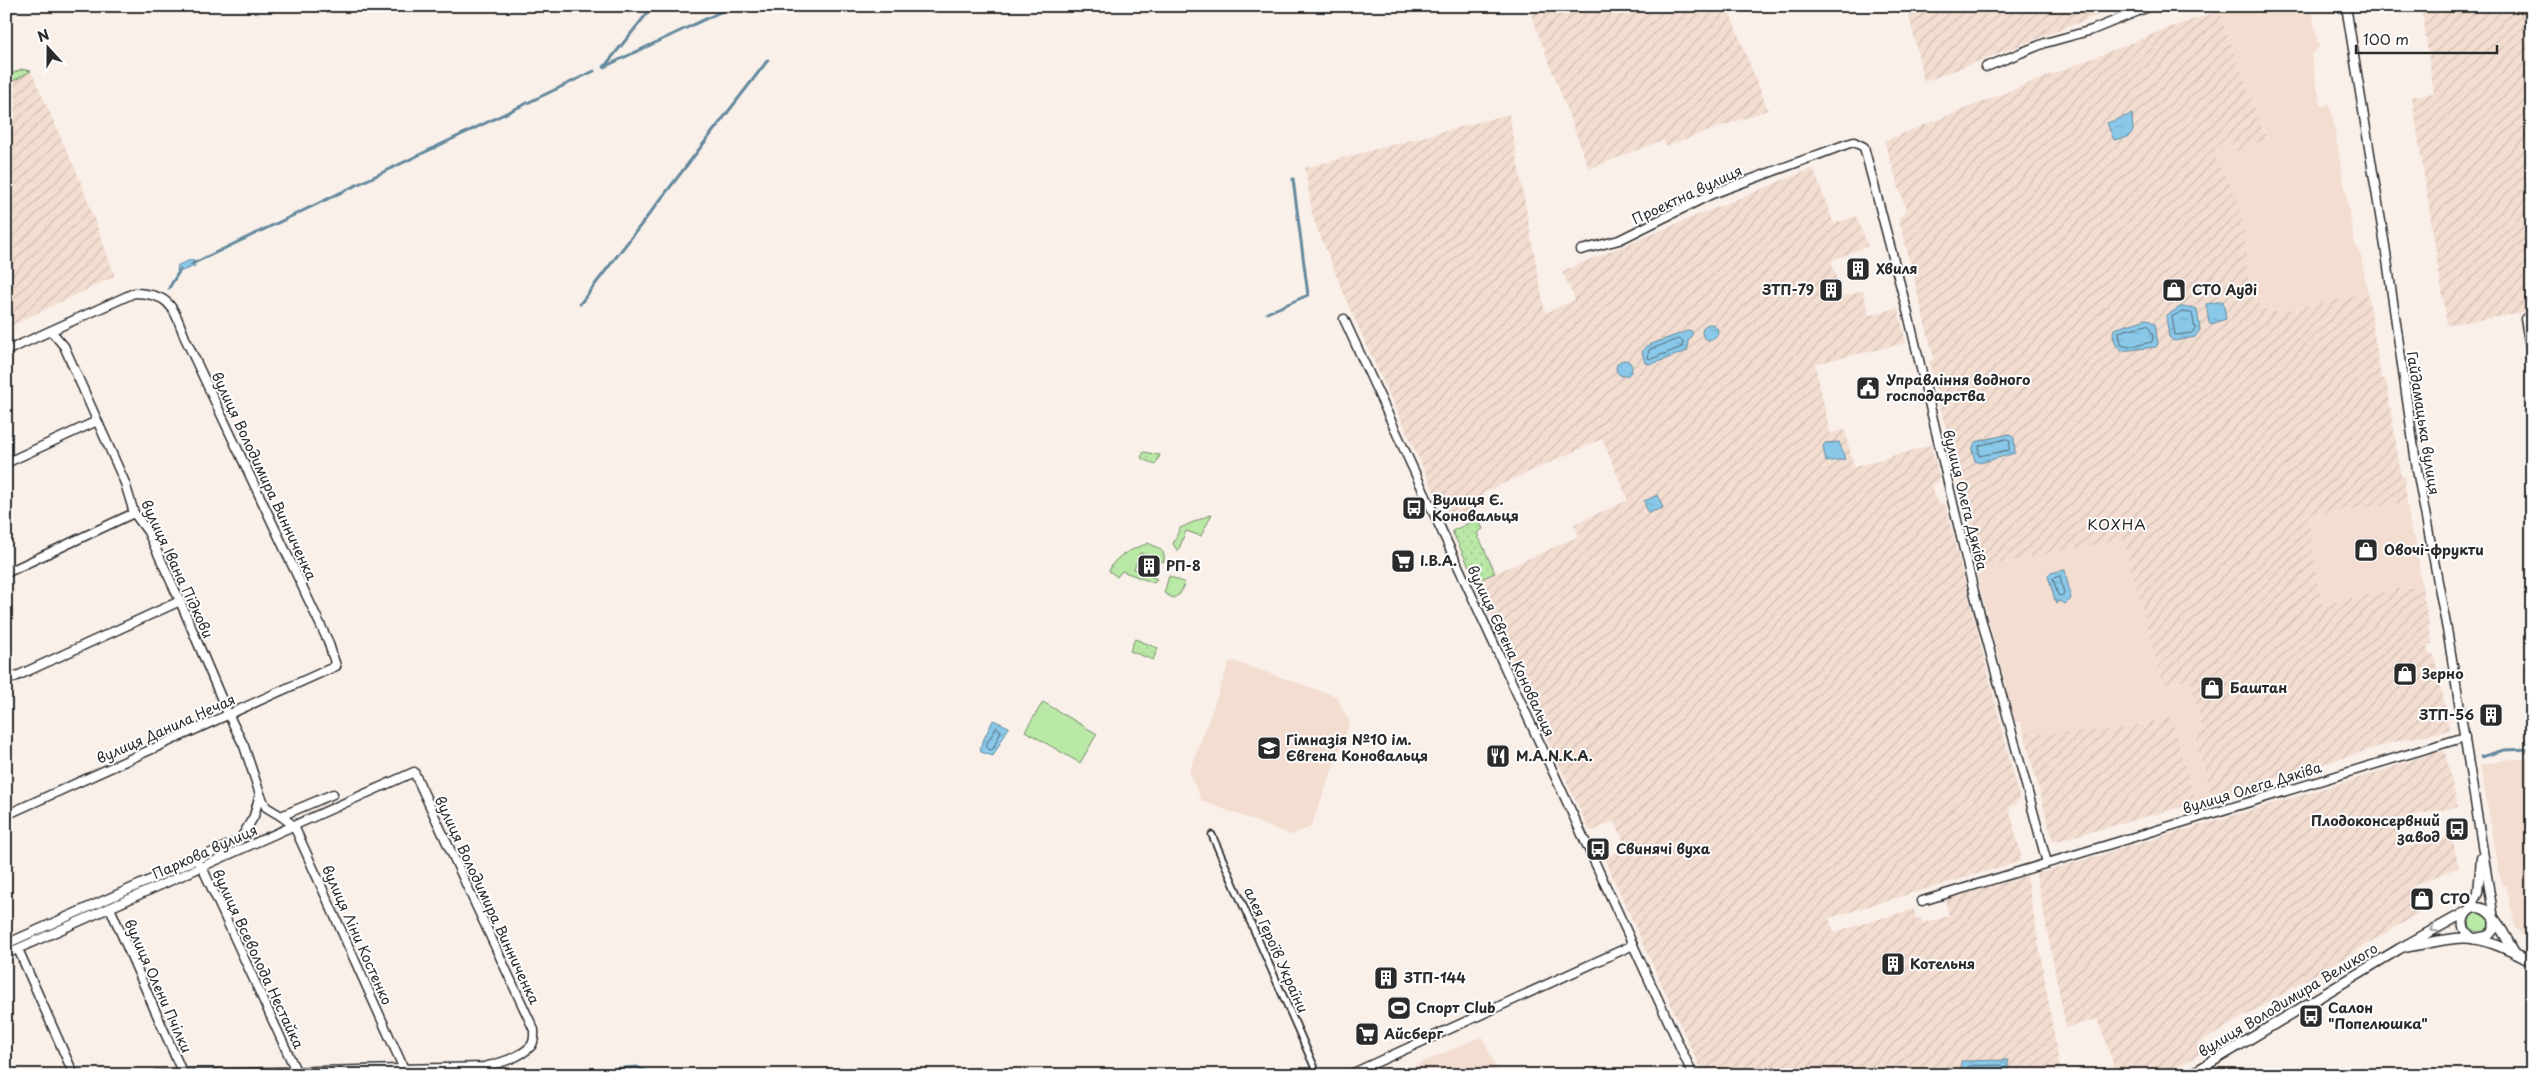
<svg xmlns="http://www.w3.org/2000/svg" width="2538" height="1081" font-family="'Playpen Sans',sans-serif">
  <defs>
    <pattern id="industrial-furrows" width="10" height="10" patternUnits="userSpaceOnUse" patternTransform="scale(1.25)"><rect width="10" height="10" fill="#f3ddd1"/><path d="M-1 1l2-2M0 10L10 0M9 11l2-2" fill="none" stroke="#d0beb4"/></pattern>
    <pattern id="forest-firs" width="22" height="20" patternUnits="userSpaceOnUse" patternTransform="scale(1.25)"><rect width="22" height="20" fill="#bae8a6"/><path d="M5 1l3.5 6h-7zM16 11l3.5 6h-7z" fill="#a0c78f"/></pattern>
    <pattern id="park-dots" width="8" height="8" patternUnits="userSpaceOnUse" patternTransform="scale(1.25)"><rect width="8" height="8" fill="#bae8a6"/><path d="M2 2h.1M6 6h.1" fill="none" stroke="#a0c78f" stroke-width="1.8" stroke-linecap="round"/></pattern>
    <pattern id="water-ripples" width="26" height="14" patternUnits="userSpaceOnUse" patternTransform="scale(1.25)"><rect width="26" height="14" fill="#89c8e9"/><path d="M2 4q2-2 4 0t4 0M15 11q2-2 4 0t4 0" fill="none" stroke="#76acc8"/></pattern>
  </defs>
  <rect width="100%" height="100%" fill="#faf0ea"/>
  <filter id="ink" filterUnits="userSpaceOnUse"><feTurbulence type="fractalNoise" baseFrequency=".02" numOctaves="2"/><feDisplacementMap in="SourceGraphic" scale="10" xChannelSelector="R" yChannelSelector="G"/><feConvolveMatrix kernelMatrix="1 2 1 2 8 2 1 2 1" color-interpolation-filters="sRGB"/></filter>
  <g filter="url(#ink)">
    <g fill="#f3ddd1">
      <polygon points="2232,6 2311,6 2319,47 2311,55 2321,106 2330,104 2355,244 2361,256 2368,293 2277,312 2261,307 2250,292 2244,230 2212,154 2215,146 2231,140 2236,150 2267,138 2219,11"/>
      <polygon points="2407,502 2412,536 2415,536 2422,587 2401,588 2322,604 2316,576 2309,515"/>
      <polygon points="2123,538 2163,685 2190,678 2201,726 2196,744 2207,778 2211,799 2196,803 2171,717 2115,730 2067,733 2024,734 2021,723 2015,721 1975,568"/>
      <polygon points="1233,661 1336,696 1350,723 1311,827 1291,835 1202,801 1189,773 1229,663"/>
      <polygon points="2510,759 2532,759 2532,945 2515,927 2506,885 2502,886 2480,765"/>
      <polygon points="1482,1036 1499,1075 1394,1075"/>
    </g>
    <g fill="url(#industrial-furrows)">
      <polygon points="1528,6 1727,6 1768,110 1666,146 1663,140 1589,169"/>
      <polygon points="1907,6 2122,6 1924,82"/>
      <polygon points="2421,6 2532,6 2532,331 2528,312 2447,325 2412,97 2434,93"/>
      <polygon points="2219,11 2267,139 2236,151 2231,140 2215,146 2217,152 2212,154 2237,197 2244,230 2250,292 2261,307 2276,312 2368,293 2381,379 2386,379 2401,476 2404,476 2407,502 2309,515 2316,576 2322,604 2401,588 2422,587 2432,644 2428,645 2430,655 2434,654 2450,730 2394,742 2211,799 2207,778 2196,744 2201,726 2190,679 2163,685 2123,539 1980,567 1929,361 1934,359 1899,219 1906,210 1884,141 2171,27"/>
      <polygon points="31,71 80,180 115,276 6,328 6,85"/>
      <polygon points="1509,114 1545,313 1575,300 1562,271 1813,168 1834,224 1856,216 1868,246 1833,260 1832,265 1843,297 1863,290 1869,315 1898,308 1906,343 1815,364 1830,433 1845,430 1854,467 1931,445 1940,481 1931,485 1933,492 1938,503 1945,504 2020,800 2016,802 2017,805 2009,807 2021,855 2019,856 2021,861 1829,918 1834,932 1914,909 1916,919 1921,918 1923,923 1949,916 1945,900 2027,876 2060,1070 2023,1075 1703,1075 1604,858 1619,851 1617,845 1624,842 1614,821 1590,832 1476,582 1579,536 1574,524 1628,500 1602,439 1483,493 1487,504 1448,522 1350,309 1313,218 1305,168"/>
      <polygon points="2171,717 2196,803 2053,842 2024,734 2115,730"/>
      <polygon points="2441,750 2445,752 2458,807 2420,814 2399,821 2406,847 2452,837 2459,867 2411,887 2423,911 2198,1044 2203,1052 2165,1075 2117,1075 2098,1019 2066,1028 2036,874 2372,774"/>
    </g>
    <g fill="#bae8a6" stroke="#728a68">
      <polygon points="1212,514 1201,536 1186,531 1178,551 1173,544 1180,528"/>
      <path d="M1148,543C1158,548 1166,549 1164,562L1140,553L1134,569L1157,579L1154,583L1122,571L1117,577L1109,571C1115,554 1133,550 1148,543Z"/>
      <polygon points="1169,576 1185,583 1180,594 1173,598 1164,593"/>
      <polygon points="1043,702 1097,734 1080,763 1025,731"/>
      <circle cx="2479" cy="922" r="10"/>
    </g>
    <polygon fill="url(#forest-firs)" stroke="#728a68" points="21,69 31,71 6,85 6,77"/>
    <g fill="url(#park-dots)" stroke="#728a68">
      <polygon points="1144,452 1160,455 1155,465 1141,458"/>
      <polygon points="1478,519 1483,529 1477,533 1495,573 1476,581 1452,531"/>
      <polygon points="1135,639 1158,648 1153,660 1130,651"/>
    </g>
    <g fill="url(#water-ripples)" stroke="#63899d">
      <polygon points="2132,114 2133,131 2128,137 2114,140 2107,123"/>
      <polygon points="193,259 195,266 179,272 177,271 178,265"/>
      <polygon points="2223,301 2226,319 2211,324 2209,323 2206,304"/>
      <polygon points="2180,307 2191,307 2197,309 2200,330 2195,337 2174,341 2169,337 2166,316"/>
      <path d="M2147,319L2155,324L2158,344L2156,347L2121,351C2116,347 2111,336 2114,329Z"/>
      <circle cx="1710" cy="332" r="8"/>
      <polygon points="1690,330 1693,333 1688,341 1687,351 1652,364 1645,363 1642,352 1646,346"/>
      <circle cx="1624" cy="368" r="8"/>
      <polygon points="2009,434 2014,438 2015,453 1980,463 1975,461 1972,450 1975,442"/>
      <polygon points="1839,442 1845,459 1826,462 1823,446 1825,443"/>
      <polygon points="1658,495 1663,508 1648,513 1644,501"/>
      <polygon points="2065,570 2071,599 2065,604 2059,601 2056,604 2048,576 2050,573"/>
      <polygon points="993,720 1009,727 993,756 981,752 980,747"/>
      <polygon points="2008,1060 2008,1075 1961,1075 1961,1061"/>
    </g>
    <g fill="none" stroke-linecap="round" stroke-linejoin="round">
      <g stroke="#516a77" stroke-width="1">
        <polygon points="2181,312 2192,313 2195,329 2192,333 2175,335 2172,317"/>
        <polygon points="2148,325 2153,336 2152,342 2129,347 2121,345 2119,332"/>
        <polygon points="1679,339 1683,341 1682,347 1651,359 1648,358 1649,350"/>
        <polygon points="2007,439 2010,441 2009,450 1979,456 1979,446"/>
        <polygon points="2060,576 2064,594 2061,596 2058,595 2053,579"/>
        <polygon points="997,727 1001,731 993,749 990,750 986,746"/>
        <polyline points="1966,1075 1968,1066 2000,1065 2003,1067 2003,1075"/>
      </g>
      <g stroke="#63899d" stroke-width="3">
        <polyline points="605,66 653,6"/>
        <polyline points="604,67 733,6"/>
        <polyline points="192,264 594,71"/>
        <polyline points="169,288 180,270"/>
        <polyline points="580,304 768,60"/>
        <polyline points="1267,313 1308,295 1293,179"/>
        <polyline points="2481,757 2504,750 2532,749"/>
        <polyline points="540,1075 637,1067 654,1075"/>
      </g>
      <g stroke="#2b2b2b" stroke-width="9">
        <polyline id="pedestrian" points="1212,835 1318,1075"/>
      </g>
      <g stroke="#2b2b2b" stroke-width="11">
        <g id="minor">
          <polyline points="2346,6 2385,246 2417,470 2448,635 2494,919"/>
          <polyline points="1986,67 2045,43 2092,30 2151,6"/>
          <polyline points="1581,250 1619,240 1712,194 1847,144 1854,142 1864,147 1909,318 1974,592 2047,863"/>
          <polyline points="1344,319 1693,1075"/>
          <polyline points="2525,319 2532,358"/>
          <polyline points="51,331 64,346 125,483 134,513 148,532 180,601 228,714 244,746 260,794"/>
          <path d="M6,351L134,293C171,294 173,307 185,338L328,641L336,666L6,815"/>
          <polyline points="6,463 97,421"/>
          <polyline points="6,573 134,513"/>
          <polyline points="6,681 180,601"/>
          <polyline points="281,816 294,826 404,1069"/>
          <polyline points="199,865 202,867 296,1071"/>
          <polyline points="1922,901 2465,737"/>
          <polyline points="110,908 183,1074"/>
          <polyline points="2469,910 2478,893 2481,858"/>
          <polyline points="6,944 240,840 254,816 260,794 266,807 281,816 333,794"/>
          <polyline points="18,949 74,1075"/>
          <path d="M6,954L414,772L534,1030C534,1035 535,1041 531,1046C521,1057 498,1064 484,1067L156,1075"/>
          <polyline points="1349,1075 1633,945"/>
        </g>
      </g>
      <g stroke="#2b2b2b" stroke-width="12">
        <g id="tertiary">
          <path d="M2469,910C2459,920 2462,932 2474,939L2488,936L2494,929V919"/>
          <path d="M2407,947C2426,944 2446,938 2465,938C2487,938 2513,952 2532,962"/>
          <path d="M2190,1075L2399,949L2473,908C2493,903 2505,939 2515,953"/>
        </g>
      </g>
      <use href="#pedestrian" stroke="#fff" stroke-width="5.5"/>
      <use href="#minor" stroke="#fff" stroke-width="8"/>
      <use href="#tertiary" stroke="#fff" stroke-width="9"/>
    </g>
    <defs><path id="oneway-chevron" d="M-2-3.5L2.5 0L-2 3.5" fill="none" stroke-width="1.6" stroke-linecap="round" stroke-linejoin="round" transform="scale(1.25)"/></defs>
    <use stroke="#a0a0a0" href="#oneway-chevron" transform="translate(2434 929) rotate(151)"/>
  </g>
  <defs>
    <g id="building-square" transform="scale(1.25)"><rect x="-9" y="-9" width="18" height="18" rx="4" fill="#2b2b2b" stroke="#fff"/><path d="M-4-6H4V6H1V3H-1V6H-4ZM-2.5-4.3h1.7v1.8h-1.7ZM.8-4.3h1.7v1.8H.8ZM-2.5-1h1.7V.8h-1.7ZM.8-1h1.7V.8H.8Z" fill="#fff"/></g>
    <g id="shop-square" transform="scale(1.25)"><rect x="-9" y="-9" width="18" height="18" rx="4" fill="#2b2b2b" stroke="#fff"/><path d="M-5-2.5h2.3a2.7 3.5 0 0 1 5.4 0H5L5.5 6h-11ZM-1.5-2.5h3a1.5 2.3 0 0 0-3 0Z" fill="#fff"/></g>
    <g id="civic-square" transform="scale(1.25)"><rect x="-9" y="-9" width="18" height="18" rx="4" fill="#2b2b2b" stroke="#fff"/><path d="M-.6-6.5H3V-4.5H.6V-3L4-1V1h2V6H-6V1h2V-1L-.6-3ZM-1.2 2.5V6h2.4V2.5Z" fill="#fff"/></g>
    <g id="bus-square" transform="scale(1.25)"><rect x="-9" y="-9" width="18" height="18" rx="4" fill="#2b2b2b" stroke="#fff"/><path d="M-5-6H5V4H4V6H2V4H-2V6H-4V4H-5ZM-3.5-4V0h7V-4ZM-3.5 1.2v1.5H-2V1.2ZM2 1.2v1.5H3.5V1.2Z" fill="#fff"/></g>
    <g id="supermarket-square" transform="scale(1.25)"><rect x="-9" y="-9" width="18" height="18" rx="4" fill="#2b2b2b" stroke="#fff"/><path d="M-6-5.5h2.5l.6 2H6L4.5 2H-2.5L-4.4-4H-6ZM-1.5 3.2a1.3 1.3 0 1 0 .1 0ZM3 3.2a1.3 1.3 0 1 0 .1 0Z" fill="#fff"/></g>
    <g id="school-square" transform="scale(1.25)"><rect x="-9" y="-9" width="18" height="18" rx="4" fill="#2b2b2b" stroke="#fff"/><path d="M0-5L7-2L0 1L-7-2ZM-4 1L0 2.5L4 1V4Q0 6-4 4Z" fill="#fff"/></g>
    <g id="restaurant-square" transform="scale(1.25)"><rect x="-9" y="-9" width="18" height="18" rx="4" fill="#2b2b2b" stroke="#fff"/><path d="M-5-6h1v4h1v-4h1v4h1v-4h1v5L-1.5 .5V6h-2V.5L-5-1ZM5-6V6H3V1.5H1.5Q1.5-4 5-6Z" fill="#fff"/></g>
    <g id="stadium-square" transform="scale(1.25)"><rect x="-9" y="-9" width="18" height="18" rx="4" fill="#2b2b2b" stroke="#fff"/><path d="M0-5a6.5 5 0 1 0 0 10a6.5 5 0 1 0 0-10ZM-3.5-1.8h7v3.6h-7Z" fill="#fff"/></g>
  </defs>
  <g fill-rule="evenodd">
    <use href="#building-square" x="1858" y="269"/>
    <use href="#building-square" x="1831" y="290"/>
    <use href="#shop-square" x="2174" y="290"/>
    <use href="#civic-square" x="1868" y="388"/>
    <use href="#bus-square" x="1414" y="508"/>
    <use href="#shop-square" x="2366" y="550"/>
    <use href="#supermarket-square" x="1403" y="561"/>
    <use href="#building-square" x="1149" y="566"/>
    <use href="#shop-square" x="2405" y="674"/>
    <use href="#shop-square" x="2212" y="688"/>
    <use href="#building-square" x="2491" y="715"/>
    <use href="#school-square" x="1269" y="748"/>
    <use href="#restaurant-square" x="1498" y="756"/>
    <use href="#bus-square" x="2457" y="829"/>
    <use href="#bus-square" x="1598" y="849"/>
    <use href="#shop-square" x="2422" y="899"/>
    <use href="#building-square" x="1893" y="964"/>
    <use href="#building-square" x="1386" y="978"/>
    <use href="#stadium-square" x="1399" y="1008"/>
    <use href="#bus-square" x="2311" y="1016"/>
    <use href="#supermarket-square" x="1367" y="1034"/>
  </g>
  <g text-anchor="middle" stroke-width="4" stroke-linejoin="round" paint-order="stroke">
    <g font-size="14" fill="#2b2b2b" stroke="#fff">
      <text transform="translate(1687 195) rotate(-25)" y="5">Проектна вулиця</text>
      <text transform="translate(2423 423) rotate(81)" y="5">Гайдамацька вулиця</text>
      <text transform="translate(264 476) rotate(65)" y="5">вулиця Володимира Винниченка</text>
      <text transform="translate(1965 500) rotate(76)" y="5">вулиця Олега Дяківа</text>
      <text transform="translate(177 569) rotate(65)" y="5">вулиця Івана Підкови</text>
      <text transform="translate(1511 651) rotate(65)" y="5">вулиця Євгена Коновальця</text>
      <text transform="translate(166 729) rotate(-24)" y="5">вулиця Данила Нечая</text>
      <text transform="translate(2252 788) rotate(-17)" y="5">вулиця Олега Дяківа</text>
      <text transform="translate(205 852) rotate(-24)" y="5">Паркова вулиця</text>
      <text transform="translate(487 900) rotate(65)" y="5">вулиця Володимира Винниченка</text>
      <text transform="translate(357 935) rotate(66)" y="5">вулиця Ліни Костенко</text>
      <text transform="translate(1276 950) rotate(66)" y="5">алея Героїв України</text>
      <text transform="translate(258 959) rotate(65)" y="5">вулиця Всеволода Нестайка</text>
      <text transform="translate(158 986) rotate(66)" y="5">вулиця Олени Пчілки</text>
      <text transform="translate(2288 1000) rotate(-31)" y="5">вулиця Володимира Великого</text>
    </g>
    <g font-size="14" font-weight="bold" fill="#2b2b2b" stroke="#fff" text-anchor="start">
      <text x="1876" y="274">Хвиля</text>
      <text x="1814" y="295" text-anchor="end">ЗТП-79</text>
      <text x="2192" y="295">СТО Ауді</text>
      <text x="1886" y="385">Управління водного<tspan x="1886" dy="16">господарства</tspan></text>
      <text x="1432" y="505">Вулиця Є.<tspan x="1432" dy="16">Коновальця</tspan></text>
      <text x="2384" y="555">Овочі-фрукти</text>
      <text x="1420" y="566">І.В.А.</text>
      <text x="1166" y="571">РП-8</text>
      <text x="2422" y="679">Зерно</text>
      <text x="2230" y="693">Баштан</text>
      <text x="2474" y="720" text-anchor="end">ЗТП-56</text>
      <text x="1286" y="745">Гімназія №10 ім.<tspan x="1286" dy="16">Євгена Коновальця</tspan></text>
      <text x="1516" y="761">M.A.N.K.A.</text>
      <text x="2440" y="826" text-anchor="end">Плодоконсервний<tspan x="2440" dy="16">завод</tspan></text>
      <text x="1616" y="854">Свинячі вуха</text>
      <text x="2440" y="904">СТО</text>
      <text x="1910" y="969">Котельня</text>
      <text x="1404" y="983">ЗТП-144</text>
      <text x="1416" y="1013">Спорт Club</text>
      <text x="2328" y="1013">Салон<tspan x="2328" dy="16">"Попелюшка"</tspan></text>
      <text x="1384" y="1039">Айсберг</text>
    </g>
    <g font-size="15" letter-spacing="1" fill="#2b2b2b" stroke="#fff">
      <text x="2117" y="530">КОХНА</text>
    </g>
  </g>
  <rect width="2538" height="1081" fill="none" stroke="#fff" stroke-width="25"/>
  <rect x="12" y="12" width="2513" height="1056" fill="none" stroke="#2b2b2b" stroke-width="2" filter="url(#ink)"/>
  <g transform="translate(48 48) rotate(339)" stroke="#ffffff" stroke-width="4" paint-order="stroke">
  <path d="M0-4L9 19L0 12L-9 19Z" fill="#2b2b2b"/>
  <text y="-8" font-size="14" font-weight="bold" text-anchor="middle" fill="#2b2b2b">N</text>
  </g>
  <path d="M2356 45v8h141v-8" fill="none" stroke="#2b2b2b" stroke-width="2.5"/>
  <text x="2363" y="45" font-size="15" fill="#2b2b2b" stroke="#ffffff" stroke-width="4" paint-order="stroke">100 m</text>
</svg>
